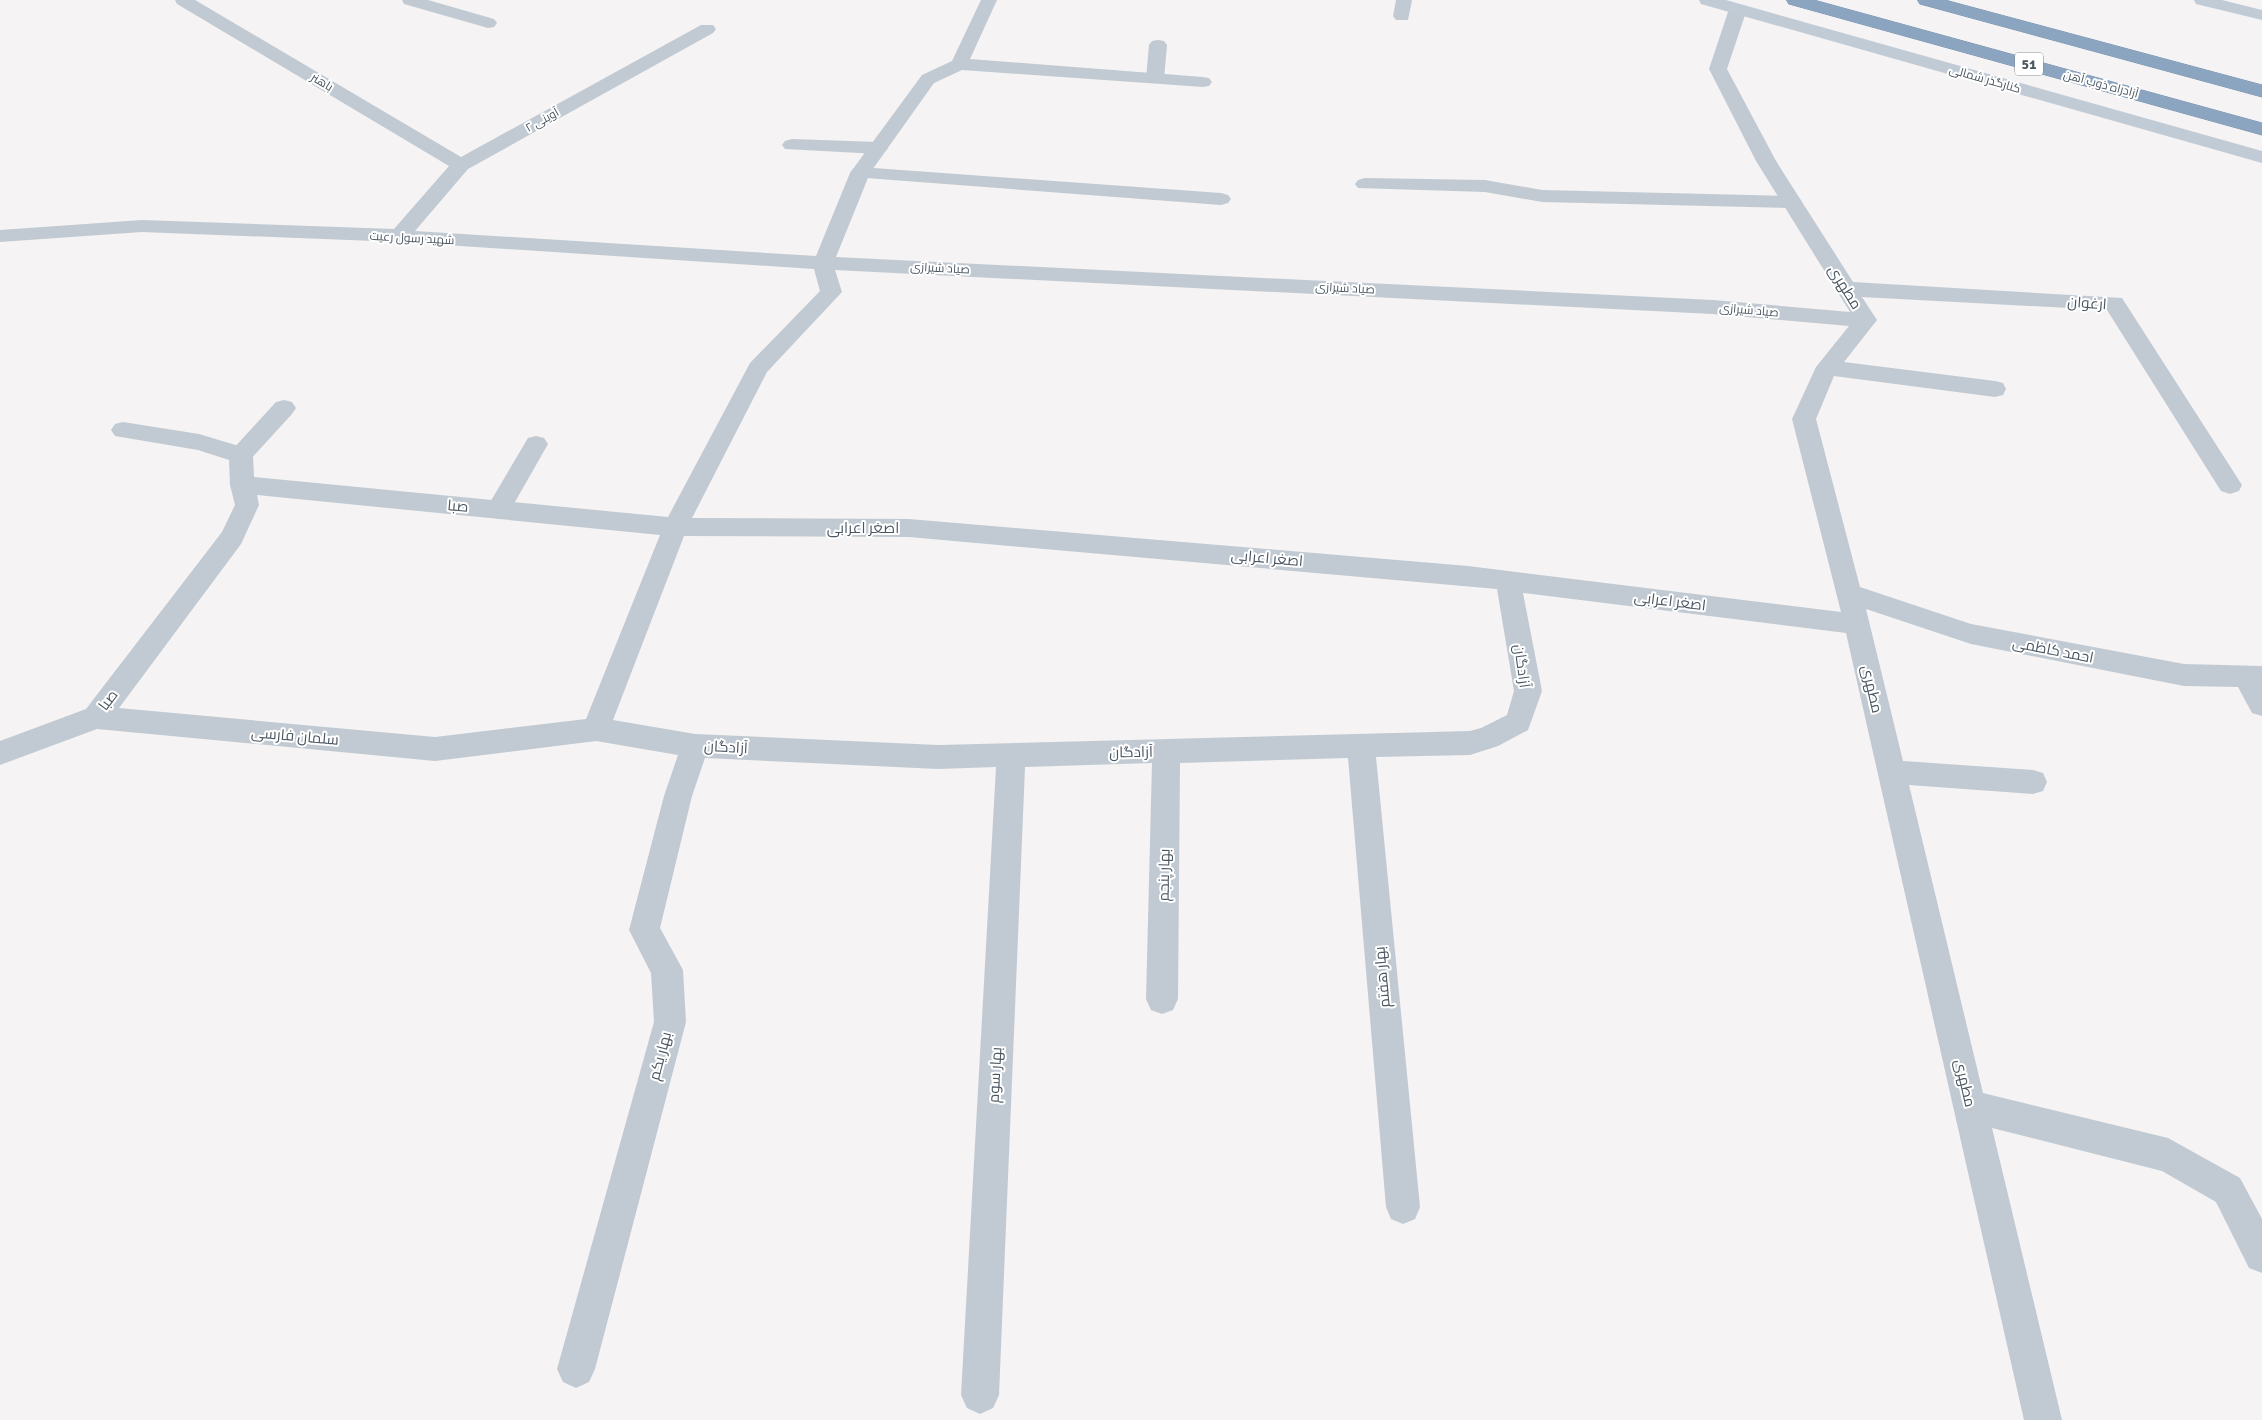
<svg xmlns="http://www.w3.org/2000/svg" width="2262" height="1420" font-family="Signika,Cairo,sans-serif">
  <rect width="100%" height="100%" fill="#f5f3f3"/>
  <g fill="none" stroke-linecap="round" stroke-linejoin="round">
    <g stroke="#7690ad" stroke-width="1">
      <g id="motorway">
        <polygon points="1787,0 1814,0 2262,123 2262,135 1789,4"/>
        <polygon points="1918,0 1945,0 2262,85 2262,97 1920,4"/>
      </g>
    </g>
    <g fill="#c1cad2" fill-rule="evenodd">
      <polygon points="1158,40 1164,41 1167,45 1164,79 1161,83 1149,83 1146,79 1149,45 1152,41"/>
      <polygon points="792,139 878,142 885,144 888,148 885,152 878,154 785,149 782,145 785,141"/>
      <polygon points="860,167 1221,193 1228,195 1231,199 1228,203 1221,205 853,177 850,173 853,169"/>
      <polygon points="1365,178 1485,180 1542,190 1792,196 1799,198 1802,202 1799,206 1792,208 1542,202 1485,192 1358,188 1355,184 1358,180"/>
      <polygon points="284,400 292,402 296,408 292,414 249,461 241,463 233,461 229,455 233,449 276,402"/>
      <polygon points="536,436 544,438 548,444 507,516 498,519 489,516 486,510 489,504 528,438"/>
    </g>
    <g fill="#c1cad2" fill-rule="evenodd">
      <path d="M175,0H195L461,157L701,25H713L716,29L713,33L468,169L415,231L816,256L850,173L922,75L952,61L981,0H997L970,59L1203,77L1209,78L1212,82L1209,86L1203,87L962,70L934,83L870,173L836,257L1713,300L1850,312L1756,161L1709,69L1729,9L1732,5H1744L1747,9L1727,69L1776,161L1853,282L2122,298L2242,485L2239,491L2230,494L2221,491L2107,310L1862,297L1877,320L1844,362L1995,381L2003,383L2006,389L2003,395L1995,397L1834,376L1816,419L1860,587L1971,624L2184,664L2262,666V716L2252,713L2238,687L2184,686L1971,644L1866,609L1903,761L2033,770L2043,773L2047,782L2043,791L2033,794L1909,785L1983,1093L2168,1138L2240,1178L2262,1219V1273L2249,1268L2216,1202L2162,1171L1992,1128L2062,1420H2024L1846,633L1523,593L1542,691L1528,730L1498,746L1470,755L1376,757L1420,1207L1415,1219L1403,1224L1391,1219L1386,1207L1348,758L1180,763L1178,999L1173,1010L1162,1014L1151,1010L1146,999L1152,763L1025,767L999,1395L993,1408L980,1414L967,1408L961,1395L996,767L938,769L705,758L692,796L660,928L683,970L686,1022L595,1369L589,1382L576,1388L563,1382L557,1369L654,1022L651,973L629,930L664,796L678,755L596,741L435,761L97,729L0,765V741L86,709L222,532L235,505L230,485L229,460L198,450L115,436L111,430L115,424L123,422L199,434L249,449L253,455L254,477L668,517L750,363L820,291L814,269L399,242L142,232L0,242V230L142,220L394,229L449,166L177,4ZM835,270L1713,314L1849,326L1816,367L1792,419L1841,612L1468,566L909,519L692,518L767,372L842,292ZM257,495L660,535L586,719L435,737L119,708L241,544L259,505ZM684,536L909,537L1497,589L1514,691L1507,715L1481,728L1470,731L938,745L695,734L613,720Z"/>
      <polygon points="402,0 428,0 494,19 497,23 494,27 488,28 404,4"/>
      <polygon points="1396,0 1412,0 1408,20 1396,20 1393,16"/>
    </g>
    <g fill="#c1cbd6" fill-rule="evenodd">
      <polygon points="1699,0 1726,0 2262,151 2262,163 1701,4"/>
      <polygon points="2194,0 2222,0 2262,10 2262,20 2196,4"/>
    </g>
    <use href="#motorway" fill="#8ba5c1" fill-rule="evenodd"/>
  </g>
  <g text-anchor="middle" stroke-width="4" stroke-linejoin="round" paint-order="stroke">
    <g font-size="12" fill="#4a5661" stroke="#fff">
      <text transform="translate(1985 79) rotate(16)" y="4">کنارگذر شمالی</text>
      <text transform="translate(322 82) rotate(31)" y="4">باهنر</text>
      <text transform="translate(2101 84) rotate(15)" y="4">آزادراه ذوب آهن</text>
      <text transform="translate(542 120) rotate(-29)" y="4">آوینی ۲</text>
      <text transform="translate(412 238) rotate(3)" y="4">شهید رسول رعیت</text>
      <text transform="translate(940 268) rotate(3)" y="4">صیاد شیرازی</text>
      <text transform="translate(1345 288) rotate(3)" y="4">صیاد شیرازی</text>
      <text transform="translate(1749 310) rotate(5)" y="4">صیاد شیرازی</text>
    </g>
    <rect fill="#fff" stroke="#808990" stroke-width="1" x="2015" y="52.5" width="28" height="23" rx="4"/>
    <g font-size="14" font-weight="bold" fill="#4a5661">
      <text x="2029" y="69">51</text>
    </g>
    <g font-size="15" fill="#4a5661" stroke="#fff">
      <text transform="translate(1845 287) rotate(58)" y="5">مطهری</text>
      <text transform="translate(2087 303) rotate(4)" y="5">ارغوان</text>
      <text transform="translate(458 506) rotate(5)" y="5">صبا</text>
      <text x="863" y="533">اصغر اعرابی</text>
      <text transform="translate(1267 558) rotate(5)" y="5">اصغر اعرابی</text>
      <text transform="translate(1670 601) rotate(7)" y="5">اصغر اعرابی</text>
      <text transform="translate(2053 650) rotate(11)" y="5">احمد کاظمی</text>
      <text transform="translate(1522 666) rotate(82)" y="5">آزادگان</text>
      <text transform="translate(1872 689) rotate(77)" y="5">مطهری</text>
      <text transform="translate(108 700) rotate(-53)" y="5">صبا</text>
      <text transform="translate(295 736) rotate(5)" y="5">سلمان فارسی</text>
      <text transform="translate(726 747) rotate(3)" y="5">آزادگان</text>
      <text transform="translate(1131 752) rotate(-1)" y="5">آزادگان</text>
      <text transform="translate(1164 875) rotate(-89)" y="5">بهار پنجم</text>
      <text transform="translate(1382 977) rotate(-95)" y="5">بهار هفتم</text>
      <text transform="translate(660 1056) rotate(-75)" y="5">بهار یکم</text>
      <text transform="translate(995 1075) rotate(-87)" y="5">بهار سوم</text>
      <text transform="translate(1965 1083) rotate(77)" y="5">مطهری</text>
    </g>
  </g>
</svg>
